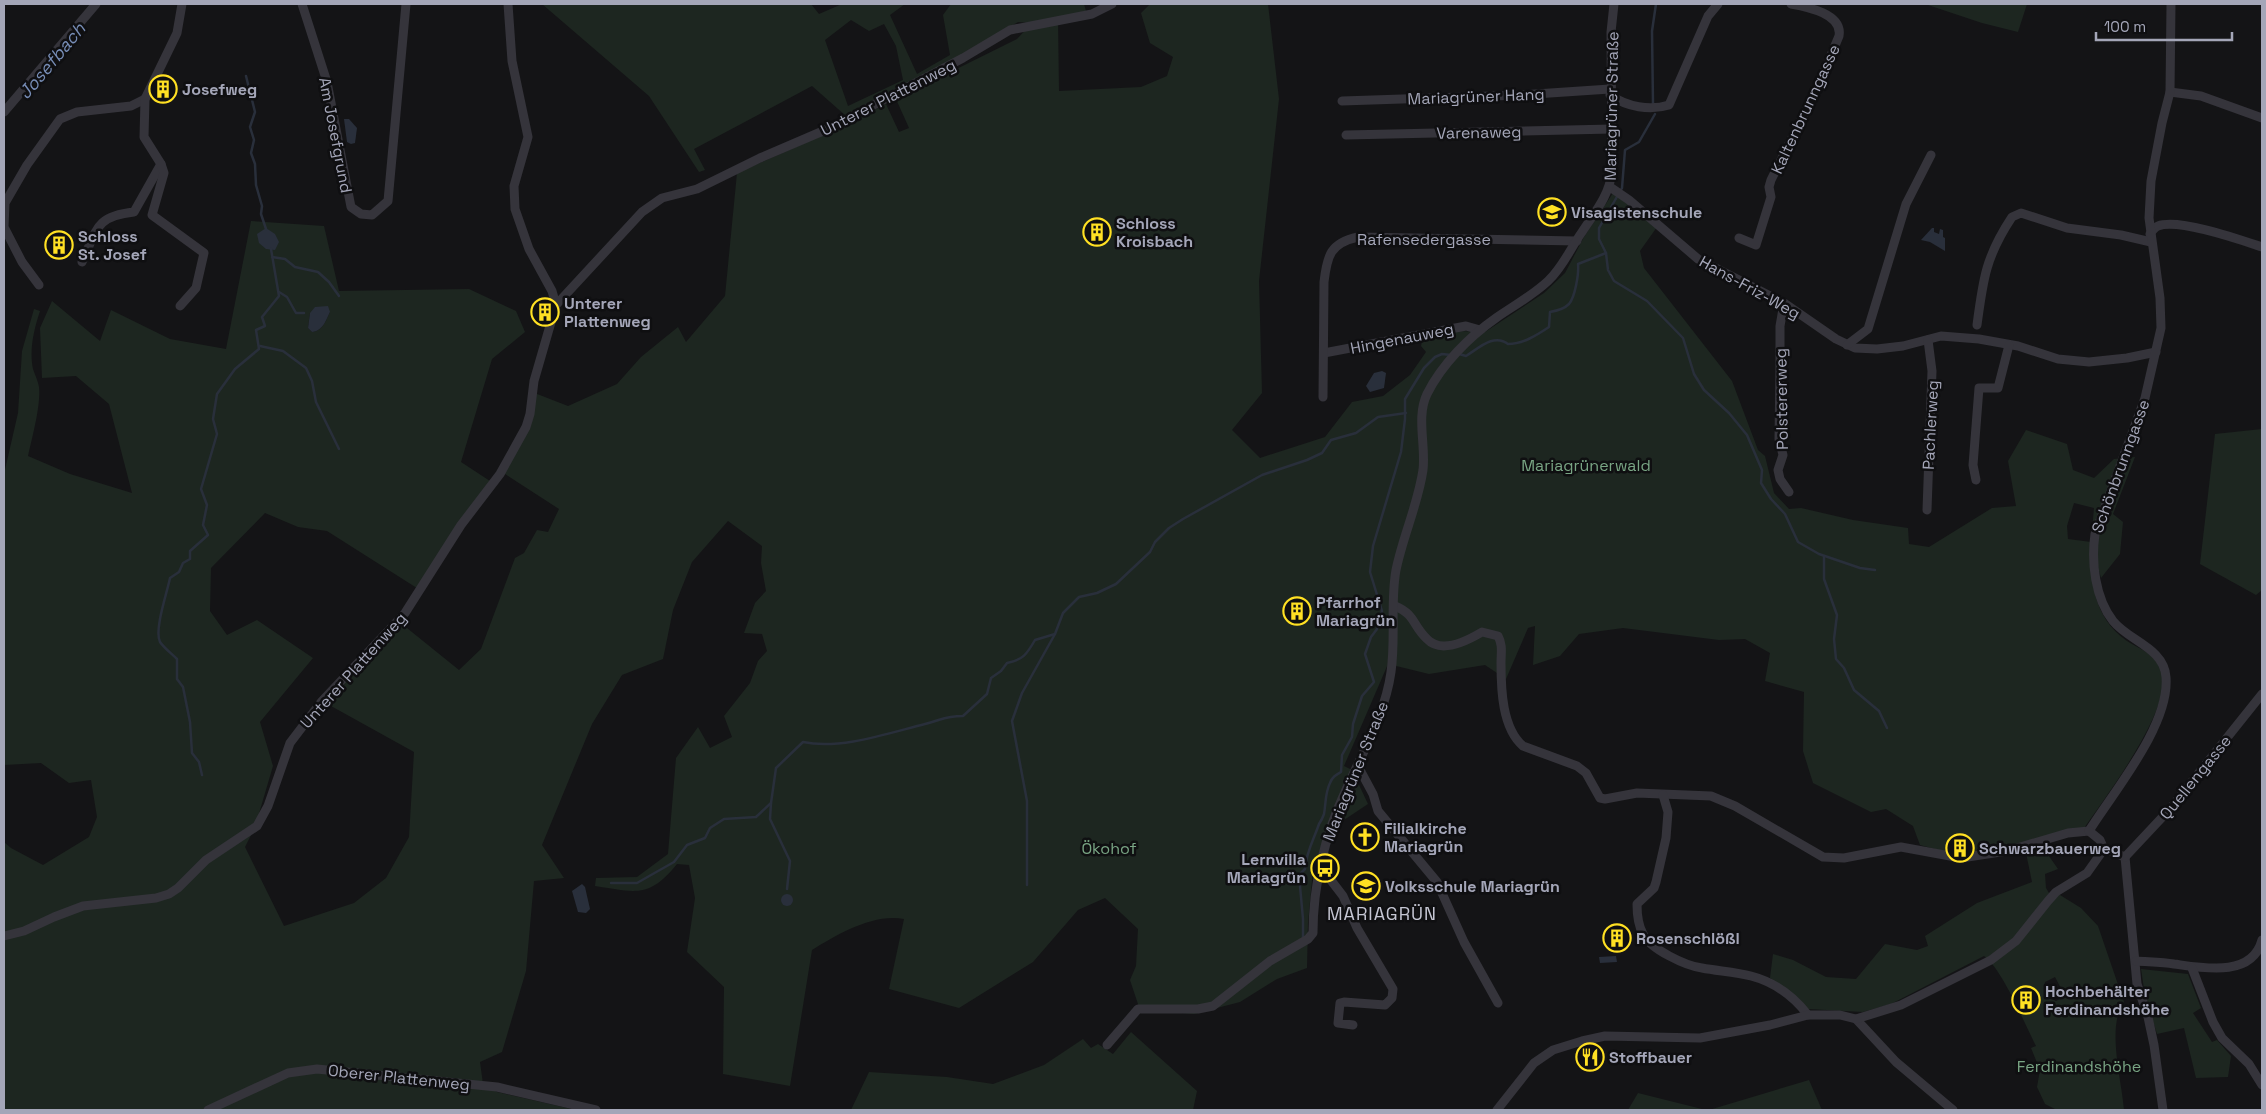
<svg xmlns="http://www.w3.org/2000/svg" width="2266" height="1114" font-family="'Space Grotesk',sans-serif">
  <rect width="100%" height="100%" fill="#141416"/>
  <g fill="#1d2620" fill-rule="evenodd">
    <path d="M542,4H811L819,14L842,4H905L890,15L917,74L950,55L943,15L951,4H1084L1086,11L1058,18L1059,91L1141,87L1167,76L1173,57L1150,43L1141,13L1150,4H1268L1279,99L1259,281L1262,393L1232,430L1260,458L1325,437L1352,402L1383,396L1410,375L1426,352L1421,346L1423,337L1459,331L1485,332L1544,293L1565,273L1584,237L1613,193L1657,227L1640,251L1644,268L1732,381L1758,450L1765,456L1774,493L1789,509L1801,508L1853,520L1908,528L1909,544L1929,547L1992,508L2016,506L2008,461L2026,430L2067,444L2073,470L2094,478L2114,459L2135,457L2113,514L2123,522L2120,554L2101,578L2091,541L2094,508L2074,503L2067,526L2068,539L2091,542C2091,581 2092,616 2127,641C2142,651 2152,651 2161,670C2177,703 2104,799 2085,827L2002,849L1972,853L1965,842L1958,843L1955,846L1957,855L1920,845L1913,826L1886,809L1871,812L1813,783L1803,751L1804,692L1765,681L1770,653L1745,639L1719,640L1623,628L1579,634L1560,656L1533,665L1535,626L1528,628L1506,679L1485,665L1429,674L1388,664L1344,766L1352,770L1368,804L1341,822L1331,843L1314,859L1308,923L1307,968L1277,979L1240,1002L1194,1014L1148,1010L1139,1007L1130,980L1136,966L1138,929L1105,898L1078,910L1033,962L959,1008L889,989L904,919C873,913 836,935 812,950L790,1086L723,1074L724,987L687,952L695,898L689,865L677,864C649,899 635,892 595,886L596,878L637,877L668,854L676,758L698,727L710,748L732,737L724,716L750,683L758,661L767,651L762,634L744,633L755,603L766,591L761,563L762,546L728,521L692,562L673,610L663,659L622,675L592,724L542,845L564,878L534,881L526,971L502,1052L480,1062L483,1084L497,1092L576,1110H4V842L11,848L43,865L89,837L97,817L91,780L69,783L41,763L4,765V474L18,413L22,351L34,309L40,311C34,329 29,350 33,369C35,375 38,381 39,387C41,405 32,438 28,456L70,474L132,493L109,404L76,376L42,378L40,328L52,301L100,341L111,310L170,339L226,349L251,221L324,226L339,291L469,289L516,311L525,332L492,359L461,462L490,481L517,445L532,392L568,406L617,384L641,357L678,327L686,342L725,296L737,173L839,128L886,104L899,132L909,128L896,99L1017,39L1032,23L1018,22L949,63L846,116L812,86L694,149L705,170L699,172L649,96ZM851,20L869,31L884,24L896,46L903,80L848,106L825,40ZM330,312C326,320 323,331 312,332L308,328L310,313ZM500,474H505L559,509L548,532L537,530L524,553L515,558L481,649L459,670L402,624L322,701L414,752L409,837L386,878L354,903L284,926L245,847L255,827L273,766L260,722L313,658L257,620L227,635L210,611L211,568L265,513L298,527L327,531L420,590Z"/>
    <polygon points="1925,4 2027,4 2018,32 1982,23"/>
    <polygon points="2262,429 2262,590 2256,595 2200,564 2215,434"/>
    <path d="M2042,846L2058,869L2045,874L2046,888L2049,893L2060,895L2081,908L2098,926L2124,1002C2106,1026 2122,1081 2124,1110H2057L2045,1104L2037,1087L2040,1070L2031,1048L2036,1046C2024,1023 2003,970 1984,956L1891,1004L1863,1012L1808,1009L1770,978L1773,954L1793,960L1826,977L1856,979L1885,944L1917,950L1928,946L1925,936L1977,903L2032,882L2026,853L2033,848ZM2055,977L2065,996L2056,1001L2050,998L2044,987L2045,982Z"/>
    <polygon points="2141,969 2188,974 2201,1008 2193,1013 2212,1042 2217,1040 2231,1056 2228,1077 2196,1078 2184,1028 2157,1034 2145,995"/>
    <polygon points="1131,1032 1197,1091 1193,1110 851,1110 869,1072 947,1077 993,1084 1044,1065 1083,1039 1091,1048 1098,1044 1113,1054"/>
    <polygon points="1809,1080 1822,1110 1709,1110"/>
    <polygon points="1638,1093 1706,1110 1628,1110"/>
  </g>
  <g fill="#292f3b">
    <polygon points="344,119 349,119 357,128 355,143 351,144 347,142"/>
    <polygon points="266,228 275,234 279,242 275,250 266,249 259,243 257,234"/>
    <polygon points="1932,228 1934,228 1934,232 1939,234 1940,229 1943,230 1943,237 1945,238 1945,251 1930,242 1921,240"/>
    <path d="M328,306L330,312C326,320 323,331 312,332L308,328L310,313L315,307Z"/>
    <polygon points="1382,371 1386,373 1384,388 1370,392 1366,386 1374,373"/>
    <polygon points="582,884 585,887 590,909 586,913 578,912 572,891"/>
    <circle cx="787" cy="900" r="6"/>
    <polygon points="1616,956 1617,962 1600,963 1599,957"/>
  </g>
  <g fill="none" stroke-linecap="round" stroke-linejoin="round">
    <g stroke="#292f3b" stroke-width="2.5">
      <polyline points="246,76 255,112 250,127 254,140 251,153 255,164 256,185 262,206 261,214 266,229"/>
      <polyline points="1653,104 1652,31 1656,4"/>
      <polyline points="1655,114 1639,142 1625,150 1622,188 1599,228 1599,239 1606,253 1608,270 1614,281 1647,301 1683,338 1694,374 1704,390 1729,413 1747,435 1762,470 1761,483 1771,499 1785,514 1798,542 1819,554 1860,568 1875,570"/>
      <polyline points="272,257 285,259 295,267 318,272 329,282 339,296"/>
      <polyline points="279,292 287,297 296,313 304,313"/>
      <polyline points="260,346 283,351 306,368 312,381 316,402 339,449"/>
      <path d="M1459,354L1466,356C1479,348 1494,333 1508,344C1523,344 1537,335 1549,327L1550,312C1556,311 1564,309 1569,304C1575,297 1579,274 1578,264L1606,253"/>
      <polyline points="1824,556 1824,579 1837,615 1834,639 1836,659 1844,668 1854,690 1879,711 1887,728"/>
      <path d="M202,775L199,762L192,753L190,722L183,687L177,679V659C172,654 164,648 160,642C154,630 167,593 170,578L179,572L183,563L190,559V551L208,535L203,525L207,505L201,489L217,434L213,419L217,394L235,369L259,349L256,330L265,326L262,317L279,296L271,249"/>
      <polyline points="771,803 770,819 790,861 787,889"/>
      <path d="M611,883H637L651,875L674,862L687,845L705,838L710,828L724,819L756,817L771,803L776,768L803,742C840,750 889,733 925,724C942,720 944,716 963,716L987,694L991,678L1001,671L1007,663C1023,660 1027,654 1035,640L1055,634L1063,613L1079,597L1097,593L1116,584L1150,552L1155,542L1169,528L1183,519L1262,475L1307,460L1322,453L1331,440L1356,433L1378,417L1406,413"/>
      <polyline points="1027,885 1027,801 1012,721 1022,693 1055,634"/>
      <path d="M1303,938V919L1299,875L1305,869C1306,852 1314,839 1319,824C1321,821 1323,817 1324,814C1326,803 1325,793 1330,783C1332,777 1336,775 1341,772L1342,755L1352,737L1353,724L1362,696L1374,682L1365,654L1371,637L1377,629L1382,611L1370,572L1373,546L1401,452L1405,419V399L1424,368L1435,357L1442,354L1451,355"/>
    </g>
    <g stroke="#35343b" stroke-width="9">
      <polyline points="302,4 327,82 351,207 361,214 372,215 388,201 406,4"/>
      <polyline points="508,4 512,61 528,137 514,186 515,209 529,249 552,291 556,305"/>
      <polyline points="2170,92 2201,96 2262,118"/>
      <path d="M1610,95C1627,107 1650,111 1669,105L1708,16L1718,4"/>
      <polyline points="1342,101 1522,95 1610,89"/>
      <polyline points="4,112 96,4"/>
      <polyline points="1346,135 1612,129"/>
      <polyline points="1610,187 1629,200 1698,259 1784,303 1836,339 1855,348 1877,349 1903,346 1941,336 1979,339 2018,346 2058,359 2089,362 2127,358 2156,352"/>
      <path d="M2150,234C2152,231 2155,227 2158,226C2179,218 2241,240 2262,247"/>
      <path d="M1739,238L1756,245L1771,197L1769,187L1771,180L1819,84L1839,36C1843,14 1808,7 1791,4"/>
      <path d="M82,262C97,230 95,216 134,212L161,164"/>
      <polyline points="39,285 22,262 4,227 5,203 27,165 60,119 77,112 131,106 145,99"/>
      <polyline points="1784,303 1780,326 1780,366 1779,439 1783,455 1778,470 1780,479 1789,492"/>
      <polyline points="180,306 196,288 204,253 152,215 164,173 161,164 144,137 145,99 177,33 182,4"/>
      <path d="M1977,325C1983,279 1986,256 2012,217L2021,213L2067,228L2121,235L2151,242"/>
      <polyline points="1847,345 1868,329 1906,204 1931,155"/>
      <polyline points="1324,353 1466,326 1480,330"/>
      <path d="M1323,397L1324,282C1327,256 1330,243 1358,237L1577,241"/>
      <polyline points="1976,480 1973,465 1979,388 1998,388 2009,345"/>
      <polyline points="1927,510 1932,371 1928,340"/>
      <path d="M1395,606C1416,615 1412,625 1427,639C1441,654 1467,641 1482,632L1498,636C1503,645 1501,653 1501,663C1501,689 1502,728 1523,746L1577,766L1586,773L1600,798L1605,799L1637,793L1711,796L1735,806L1823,857L1844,858L1901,847L1961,858L2007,851L2068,833L2089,831"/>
      <polyline points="1358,766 1373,794 1378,811 1437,882 1464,942 1498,1003"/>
      <path d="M1663,795L1668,812L1666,838L1656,882L1654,888L1637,904C1637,914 1638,925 1643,934C1650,949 1686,966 1702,968C1718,971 1736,972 1751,976C1774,982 1794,997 1808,1015"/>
      <path d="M2089,831C2114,791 2170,725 2166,677C2164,648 2129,641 2113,621C2095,598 2091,562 2095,534L2145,398L2161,328L2160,298L2149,218L2151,181L2162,123L2170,92L2171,4"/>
      <polyline points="2089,831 2100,840 2104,849"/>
      <polyline points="2104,849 2125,857"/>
      <polyline points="2125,857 2137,984 2148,1017 2154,1045 2163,1110"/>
      <polyline points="2125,857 2170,809 2262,694"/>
      <polyline points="1320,866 1343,896 1357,928 1393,989 1392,998 1385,1005 1344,1002 1340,1003 1338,1023 1353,1025"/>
      <polyline points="4,936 24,931 54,917 83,906 156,898 169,894 178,888 206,860 257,826 268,806 290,743 322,701 405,613 461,525 500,474 526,427 530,414 534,381 556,305 642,212 662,198 697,189 760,158 830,128 963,58 1010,30 1092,14 1112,4"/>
      <path d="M2136,961C2149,962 2162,962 2174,964C2203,968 2252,978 2262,940"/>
      <polyline points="2192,968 2213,1022 2222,1038 2249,1064 2262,1085"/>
      <polyline points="1856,1019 1896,1062 1953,1110"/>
      <path d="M1107,1045L1138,1009H1198L1213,1006L1270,961L1308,939L1313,933C1313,885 1325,835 1345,792C1362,753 1385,715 1391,672C1396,639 1390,603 1396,570C1403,536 1418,504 1423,470C1426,445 1416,417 1427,394C1442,364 1469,337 1496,318C1513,306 1532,296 1548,281C1563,267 1570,249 1582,232C1595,212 1609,196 1612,172L1611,32L1614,4"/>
      <polyline points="208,1110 288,1073 317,1069 497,1087 596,1110"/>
      <polyline points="1497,1110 1534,1063 1553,1050 1582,1041 1605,1036 1700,1038 1770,1025 1808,1015 1840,1015 1856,1019 1901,1005 1991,960 2016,941 2048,901 2056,892 2087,873 2104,849"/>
    </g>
  </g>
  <defs>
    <g id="building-ring" transform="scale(1.4375)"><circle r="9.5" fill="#0f0f11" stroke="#ffe023" stroke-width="1.5"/><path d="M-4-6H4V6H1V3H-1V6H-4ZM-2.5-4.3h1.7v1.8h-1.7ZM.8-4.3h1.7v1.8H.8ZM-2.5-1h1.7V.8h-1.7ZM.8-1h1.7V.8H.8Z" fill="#ffe023"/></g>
    <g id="school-ring" transform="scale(1.4375)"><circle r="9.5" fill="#0f0f11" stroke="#ffe023" stroke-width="1.5"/><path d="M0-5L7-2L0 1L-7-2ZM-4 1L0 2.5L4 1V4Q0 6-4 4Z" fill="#ffe023"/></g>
    <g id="church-ring" transform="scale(1.4375)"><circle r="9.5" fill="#0f0f11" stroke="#ffe023" stroke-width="1.5"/><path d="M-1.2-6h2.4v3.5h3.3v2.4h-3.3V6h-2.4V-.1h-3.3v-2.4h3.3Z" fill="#ffe023"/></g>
    <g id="bus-ring" transform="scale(1.4375)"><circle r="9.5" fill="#0f0f11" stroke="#ffe023" stroke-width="1.5"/><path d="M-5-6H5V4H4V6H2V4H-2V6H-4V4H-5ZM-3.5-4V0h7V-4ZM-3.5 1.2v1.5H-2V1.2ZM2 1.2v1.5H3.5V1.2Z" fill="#ffe023"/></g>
    <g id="restaurant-ring" transform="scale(1.4375)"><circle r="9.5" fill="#0f0f11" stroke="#ffe023" stroke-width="1.5"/><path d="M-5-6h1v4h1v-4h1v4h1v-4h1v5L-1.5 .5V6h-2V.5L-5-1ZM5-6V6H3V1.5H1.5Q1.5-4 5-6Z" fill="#ffe023"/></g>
  </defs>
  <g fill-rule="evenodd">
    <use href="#building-ring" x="163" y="89"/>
    <use href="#school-ring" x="1552" y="212"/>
    <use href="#building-ring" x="1097" y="232"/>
    <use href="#building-ring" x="59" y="245"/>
    <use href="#building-ring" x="545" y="312"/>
    <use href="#building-ring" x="1297" y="611"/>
    <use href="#church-ring" x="1365" y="837"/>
    <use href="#building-ring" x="1960" y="848"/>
    <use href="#bus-ring" x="1325" y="868"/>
    <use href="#school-ring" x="1366" y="886"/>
    <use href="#building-ring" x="1617" y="938"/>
    <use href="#building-ring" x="2026" y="1000"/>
    <use href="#restaurant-ring" x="1590" y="1057"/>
  </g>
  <g text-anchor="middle" stroke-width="5" stroke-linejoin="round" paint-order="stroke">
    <g font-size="16" font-weight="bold" fill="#a4a6b8" stroke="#0f0f11" text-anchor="start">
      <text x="182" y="95">Josefweg</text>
      <text x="1571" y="218">Visagistenschule</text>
      <text x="1116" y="229">Schloss<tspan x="1116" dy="18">Kroisbach</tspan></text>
      <text x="78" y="242">Schloss<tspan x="78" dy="18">St. Josef</tspan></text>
      <text x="564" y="309">Unterer<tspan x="564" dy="18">Plattenweg</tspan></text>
      <text x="1316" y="608">Pfarrhof<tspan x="1316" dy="18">Mariagrün</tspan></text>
      <text x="1384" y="834">Filialkirche<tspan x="1384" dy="18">Mariagrün</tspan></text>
      <text x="1979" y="854">Schwarzbauerweg</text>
      <text x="1306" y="865" text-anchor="end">Lernvilla<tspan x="1306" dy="18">Mariagrün</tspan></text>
      <text x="1385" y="892">Volksschule Mariagrün</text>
      <text x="1636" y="944">Rosenschlößl</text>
      <text x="2045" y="997">Hochbehälter<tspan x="2045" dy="18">Ferdinandshöhe</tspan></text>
      <text x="1609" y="1063">Stoffbauer</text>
    </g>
    <g font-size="16" fill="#a4a6b8" stroke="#0f0f11">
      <text transform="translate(1476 96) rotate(-2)" y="6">Mariagrüner Hang</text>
      <text transform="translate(888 97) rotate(-27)" y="6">Unterer Plattenweg</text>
      <text transform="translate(1611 106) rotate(-89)" y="6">Mariagrüner Straße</text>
      <text transform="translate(1805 109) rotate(-65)" y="6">Kaltenbrunngasse</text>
      <text transform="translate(1479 132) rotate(-1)" y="6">Varenaweg</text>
      <text transform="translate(336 135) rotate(79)" y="6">Am Josefgrund</text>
      <text x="1424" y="245">Rafensedergasse</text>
      <text transform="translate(1750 287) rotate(29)" y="6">Hans-Friz-Weg</text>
      <text transform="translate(1402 338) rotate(-11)" y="6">Hingenauweg</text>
      <text transform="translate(1781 399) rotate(-91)" y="6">Polstererweg</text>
      <text transform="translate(1930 425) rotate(-87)" y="6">Pachlerweg</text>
      <text transform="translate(2120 466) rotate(-70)" y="6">Schönbrunngasse</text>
      <text transform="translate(353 670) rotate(-48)" y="6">Unterer Plattenweg</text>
      <text transform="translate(1355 771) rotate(-68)" y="6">Mariagrüner Straße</text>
      <text transform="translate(2195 777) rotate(-51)" y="6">Quellengasse</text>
      <text transform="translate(399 1077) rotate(6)" y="6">Oberer Plattenweg</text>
    </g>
    <g font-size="16" fill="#79a584" stroke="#0f0f11">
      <text x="1586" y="471">Mariagrünerwald</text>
      <text x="1109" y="854">Ökohof</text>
      <text x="2079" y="1072">Ferdinandshöhe</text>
    </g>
    <g font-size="18" font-style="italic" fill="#778db6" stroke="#0f0f11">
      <text transform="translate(52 61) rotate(-50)" y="6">Josefbach</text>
    </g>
    <g font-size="18" letter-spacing="1" fill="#c5c6d3" stroke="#0f0f11">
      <text x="1382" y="920">MARIAGRÜN</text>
    </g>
  </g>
  <rect width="2266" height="1114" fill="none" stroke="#a4a6b8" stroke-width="10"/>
  <path d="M2096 32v8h136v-8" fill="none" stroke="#a4a6b8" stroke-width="2.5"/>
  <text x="2104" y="32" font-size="15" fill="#a4a6b8" stroke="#0f0f11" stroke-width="4" paint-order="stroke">100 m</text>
</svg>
